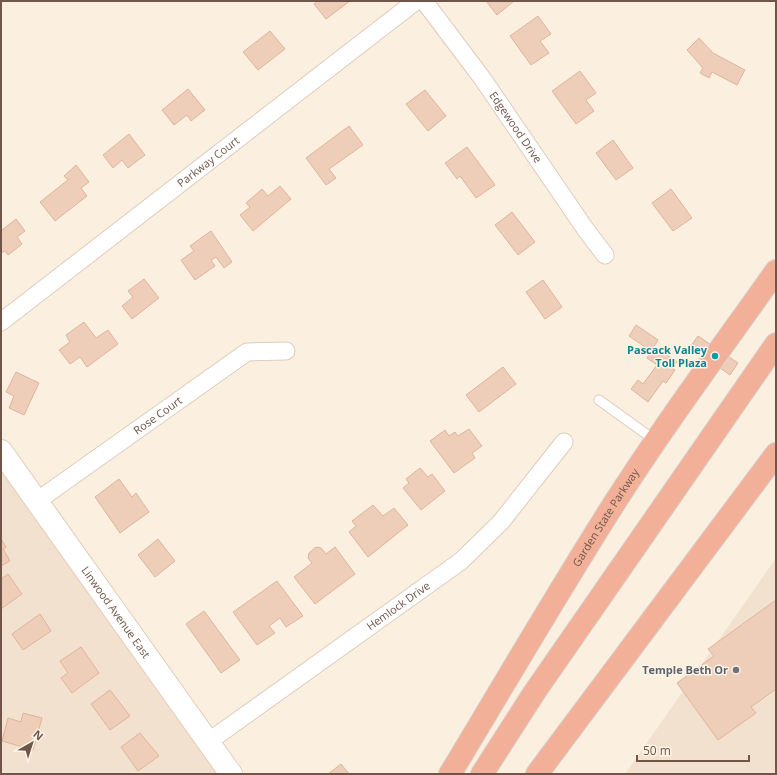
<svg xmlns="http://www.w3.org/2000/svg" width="777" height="775" font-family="'Open Sans',sans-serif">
  <rect width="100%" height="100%" fill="#fbf0e0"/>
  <g fill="#f2e1cf">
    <polygon points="1,451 231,774 1,774"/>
    <polygon points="776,558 776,774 625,774"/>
  </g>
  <g fill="#eeceb9" stroke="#e0b49a">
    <polygon points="318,1 350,1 326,19 314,4"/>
    <polygon points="486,1 514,1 497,15"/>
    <polygon points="538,16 551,34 540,41 549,53 531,65 510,36"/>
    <polygon points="270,31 285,49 258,70 243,52"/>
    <polygon points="699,38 713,53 745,70 737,85 712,72 709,78 700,73 703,68 687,50"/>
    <polygon points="580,71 596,93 586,100 594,111 576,124 552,91"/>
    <polygon points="188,89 205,110 191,121 187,115 174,125 162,110"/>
    <polygon points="425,90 446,116 428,131 406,104"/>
    <polygon points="349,126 363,145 329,169 336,178 326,185 306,158"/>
    <polygon points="129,134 145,155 128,168 122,160 113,168 103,155"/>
    <polygon points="613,140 633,168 616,180 596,153"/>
    <polygon points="467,147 495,185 476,198 460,176 457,179 445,163"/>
    <polygon points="76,165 89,182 81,188 87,196 55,221 40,202 68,180 64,176"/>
    <polygon points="280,186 291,199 253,231 240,215 250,207 246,203 262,189 268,196"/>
    <polygon points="671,189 692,218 673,231 652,203"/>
    <polygon points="512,212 535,242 518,255 495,225"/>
    <polygon points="16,219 25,231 17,237 22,244 8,255 5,251 1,253 1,229 2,230"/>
    <polygon points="211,231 232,262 224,268 216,257 211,260 215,266 195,280 181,260 194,251 190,246"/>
    <polygon points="144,279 159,298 132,319 122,306 133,297 128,291"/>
    <polygon points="543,280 562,307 545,319 526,292"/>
    <polygon points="84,322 96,338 108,330 118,344 87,367 80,357 70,364 59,350 70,342 66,335"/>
    <polygon points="636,325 658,340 651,351 629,336"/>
    <polygon points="698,336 738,363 730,375 690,347"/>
    <polygon points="655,347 677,362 672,368 675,370 666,383 663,381 648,402 631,389 638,380 643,384 657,365 647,358"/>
    <polygon points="503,367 516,384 479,412 466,395"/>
    <polygon points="16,372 39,383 24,415 9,408 14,396 6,392"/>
    <polygon points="469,429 482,446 472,453 475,458 454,473 430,441 445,430 449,436 455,432 458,436"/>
    <polygon points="420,468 428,477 432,474 445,491 421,510 403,488 409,483 406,479"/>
    <polygon points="119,479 132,497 136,493 149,512 120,533 95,497"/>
    <polygon points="373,505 383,516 394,508 408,525 368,557 349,532 356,526 352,521"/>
    <polygon points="1,539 6,547 3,549 10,561 1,566"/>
    <polygon points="158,539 175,561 155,577 138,555"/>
    <polygon points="316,547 321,548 326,554 335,547 355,574 315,604 294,577 312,563 308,558 309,553"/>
    <polygon points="8,574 22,594 1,609 1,579"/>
    <polygon points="277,581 303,616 286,627 280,618 269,626 275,633 257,645 233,612"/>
    <polygon points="776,600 776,689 751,707 756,713 718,740 677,683 714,656 708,649"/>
    <polygon points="204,611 240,660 221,673 186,624"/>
    <polygon points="40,614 51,631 23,650 12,634"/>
    <polygon points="81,647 99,673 72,693 61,678 68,673 60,661"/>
    <polygon points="110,690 130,716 110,730 91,704"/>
    <polygon points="23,713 42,718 33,750 2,741 8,718 21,722"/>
    <polygon points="140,733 159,756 138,771 121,747"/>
    <polygon points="341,764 349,774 328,774"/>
  </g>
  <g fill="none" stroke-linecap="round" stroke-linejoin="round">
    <g stroke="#deccbc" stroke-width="11">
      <polyline id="service" points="599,400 656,441"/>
    </g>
    <g stroke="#deccbc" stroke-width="19">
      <g id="minor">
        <path id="s1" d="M424,1L482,78L586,230L605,255"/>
        <path id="s2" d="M1,322L416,1"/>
        <path id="s3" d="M37,501L247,352L286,351"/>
        <path id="s4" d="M208,742L461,561L501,522L564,442"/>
      </g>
    </g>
    <g stroke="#e2cdbb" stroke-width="24">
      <g id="secondary">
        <path id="s5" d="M1,451L231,774"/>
      </g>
    </g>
    <g stroke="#dad3d0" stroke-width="24">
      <g id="motorway">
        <path id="s6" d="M450,774C503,686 555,597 610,510C662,428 720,350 776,271"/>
        <polyline points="482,774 534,693 776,344"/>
        <polyline points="537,774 776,454"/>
      </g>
    </g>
    <use href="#service" stroke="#fff" stroke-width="9"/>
    <use href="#minor" stroke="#fff" stroke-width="17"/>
    <use href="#secondary" stroke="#fff" stroke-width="22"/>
    <use href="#motorway" stroke="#f2b099" stroke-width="22"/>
  </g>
  <circle fill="#0f9aa8" stroke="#fef4e5" stroke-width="1.5" cx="715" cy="356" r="4"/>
  <circle fill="#6b7280" stroke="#fef4e5" stroke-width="1.5" cx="736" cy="670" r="4"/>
  <g text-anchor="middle" stroke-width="3" stroke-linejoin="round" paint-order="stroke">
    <g font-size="11" fill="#6f5649" stroke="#fef4e5">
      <text dy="4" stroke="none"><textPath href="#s1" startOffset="156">Edgewood Drive</textPath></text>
      <text dy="4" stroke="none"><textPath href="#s2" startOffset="262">Parkway Court</textPath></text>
      <text dy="4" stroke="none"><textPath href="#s3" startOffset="148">Rose Court</textPath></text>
      <text dy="4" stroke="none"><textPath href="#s6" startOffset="300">Garden State Parkway</textPath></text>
      <text dy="4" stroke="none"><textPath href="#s4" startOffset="234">Hemlock Drive</textPath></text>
      <text dy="4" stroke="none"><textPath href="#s5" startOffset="198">Linwood Avenue East</textPath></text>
    </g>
    <g font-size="11" font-weight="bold" fill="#0d838f" stroke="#fef4e5" text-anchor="end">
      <text x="707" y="354">Pascack Valley<tspan x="707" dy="13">Toll Plaza</tspan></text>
    </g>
    <g font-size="11" font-weight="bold" fill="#5b616d" stroke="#fef4e5" text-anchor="end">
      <text x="728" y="674">Temple Beth Or</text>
    </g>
  </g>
  <rect width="777" height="775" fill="none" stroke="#6f5649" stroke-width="4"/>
  <g transform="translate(32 743) rotate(39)" stroke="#fef4e5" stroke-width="3" paint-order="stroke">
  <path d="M0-3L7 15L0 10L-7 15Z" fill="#6f5649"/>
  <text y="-6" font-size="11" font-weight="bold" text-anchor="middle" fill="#6f5649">N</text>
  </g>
  <path d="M637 755v6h112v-6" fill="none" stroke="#6f5649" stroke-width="2"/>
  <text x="643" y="755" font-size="12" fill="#6f5649" stroke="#fef4e5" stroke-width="3" paint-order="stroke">50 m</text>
</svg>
